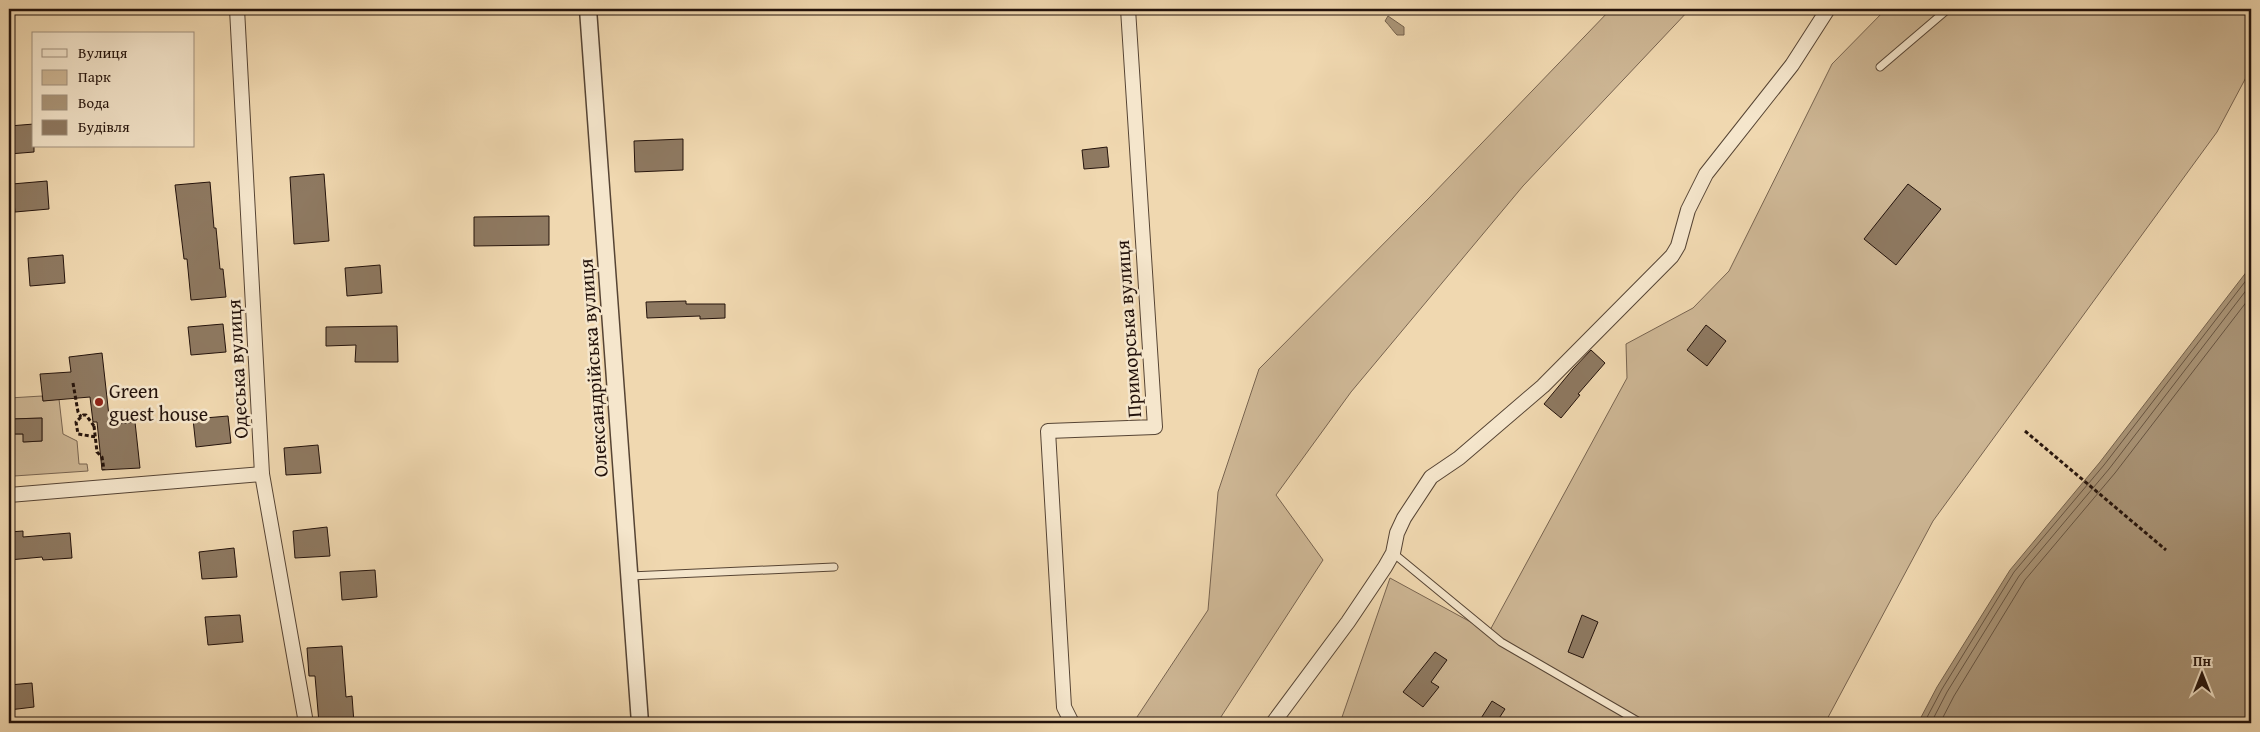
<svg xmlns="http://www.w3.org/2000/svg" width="2260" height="732" font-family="'Gentium Book Plus',serif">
  <rect width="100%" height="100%" fill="#f0d8b0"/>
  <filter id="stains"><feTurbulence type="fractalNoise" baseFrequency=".004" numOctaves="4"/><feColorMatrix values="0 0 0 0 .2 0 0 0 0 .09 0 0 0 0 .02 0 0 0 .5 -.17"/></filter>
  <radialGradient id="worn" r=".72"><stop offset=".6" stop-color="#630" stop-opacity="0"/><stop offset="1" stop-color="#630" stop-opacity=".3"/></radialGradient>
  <g fill="#cdb694" stroke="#786450">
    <polygon points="1611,9 1690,9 1523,186 1351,392 1276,495 1323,560 1217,723 1133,723 1208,610 1218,492 1259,369 1429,198"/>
    <polygon points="1886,9 2251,9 2251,68 2217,132 1933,521 1825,723 1340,723 1390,578 1489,632 1627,378 1626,344 1693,308 1729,271 1832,64"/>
    <polygon points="42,396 43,401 59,399 63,434 77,441 79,464 87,464 88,471 14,476 11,434 23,434 24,442 42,441 42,418 10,419 9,398"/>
  </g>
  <g fill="#aa9578" stroke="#74614c">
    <path d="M1388,16L1404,27V35H1397C1393,31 1390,26 1385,21Z"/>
    <polygon points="2251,266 2251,723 1918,723 1937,687 2010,570 2100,462"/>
  </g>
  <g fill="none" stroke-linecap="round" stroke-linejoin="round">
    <g stroke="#665442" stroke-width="1">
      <polyline points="1924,723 1942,689 2014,572 2104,465 2251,274"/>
      <polyline points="1931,723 1947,692 2019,576 2109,469 2251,284"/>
      <polyline points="1940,723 1954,696 2025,580 2115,473 2251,296"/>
    </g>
  </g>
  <g fill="#8e7961" stroke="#23120b">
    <polygon points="34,124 34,152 9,154 9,126"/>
    <polygon points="683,139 683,170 635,172 634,141"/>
    <polygon points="1107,147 1109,167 1084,169 1082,150"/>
    <polygon points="324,174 329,241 294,244 290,177"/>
    <polygon points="47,181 49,209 15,212 12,184"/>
    <polygon points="210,182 214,228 216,228 220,269 223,269 226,297 191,300 187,259 184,259 175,185"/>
    <polygon points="1908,184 1941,209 1896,265 1864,239"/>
    <polygon points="549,216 549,245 474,246 474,217"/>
    <polygon points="63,255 65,283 30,286 28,258"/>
    <polygon points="380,265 382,293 347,296 345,268"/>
    <polygon points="686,301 686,304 725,304 725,318 700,319 700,316 647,318 646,302"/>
    <polygon points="223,324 226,352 191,355 188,327"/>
    <polygon points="1706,325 1726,341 1707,366 1687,350"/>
    <polygon points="397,326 398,362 355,362 356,345 326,346 326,327"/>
    <polygon points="1591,350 1605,363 1578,394 1580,395 1561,418 1544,404 1573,369"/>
    <polygon points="102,353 110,425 135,422 140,468 102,470 97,422 93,422 90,397 43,401 40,374 71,372 69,357"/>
    <polygon points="228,416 231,443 196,447 193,419"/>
    <polygon points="42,418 42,441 23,442 23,434 11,434 10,419"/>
    <polygon points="318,445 321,473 286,475 284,448"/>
    <polygon points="327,527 330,556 295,558 293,531"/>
    <polygon points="23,531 23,537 70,533 72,558 43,560 42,557 9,560 9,532"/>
    <polygon points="234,548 237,577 202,579 199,552"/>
    <polygon points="375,570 377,597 342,600 340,572"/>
    <polygon points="240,615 243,642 208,645 205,617"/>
    <polygon points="1582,615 1598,622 1583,658 1568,652"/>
    <polygon points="342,646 346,697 352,696 354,723 319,723 315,676 309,676 307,648"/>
    <polygon points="1435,652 1447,660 1431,682 1439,687 1423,707 1403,692"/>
    <polygon points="32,683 34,707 9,710 9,685"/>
    <polygon points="1492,701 1505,709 1496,723 1478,723"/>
  </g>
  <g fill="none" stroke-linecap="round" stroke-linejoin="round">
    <g stroke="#564434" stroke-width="9">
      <g id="service">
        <polyline points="1880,67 1948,9"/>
        <polyline points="1393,553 1501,642 1641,723"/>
        <polyline points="630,576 834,567"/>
      </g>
    </g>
    <g stroke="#564434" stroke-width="16">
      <g id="minor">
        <polyline points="237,9 262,474 306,723"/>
        <polyline points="9,495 262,474"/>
        <polyline points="1072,723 1064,707 1048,431 1155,427 1128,9"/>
        <polyline points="1273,723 1348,622 1385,567 1393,553 1397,533 1404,518 1431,477 1459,458 1543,386 1672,256 1678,246 1688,210 1706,174 1792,65 1828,9"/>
      </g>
    </g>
    <g stroke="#564434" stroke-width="19">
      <polyline id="tertiary" points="588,9 640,723"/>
    </g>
    <g stroke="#23120b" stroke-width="3" stroke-dasharray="4 2.5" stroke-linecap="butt">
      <polyline points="73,383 78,412 81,417"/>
      <polyline points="94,426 86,415 83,415 76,422 78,434 96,437"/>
      <polyline points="94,426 97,452 102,457 104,470"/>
      <polyline points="2025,431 2166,550"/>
    </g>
    <use href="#service" stroke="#f5e6cc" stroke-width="7"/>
    <use href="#minor" stroke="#f5e6cc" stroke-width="14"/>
    <use href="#tertiary" stroke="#f5e6cc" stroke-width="16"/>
  </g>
  <circle fill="#8f2418" stroke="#f5e6cc" stroke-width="2" cx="99" cy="402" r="5"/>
  <g text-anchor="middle" stroke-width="5" stroke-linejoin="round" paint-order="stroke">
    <g font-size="20" fill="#23120b" stroke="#f5e6cc">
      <text transform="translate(1128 329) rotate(-94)" y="7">Приморська вулиця</text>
      <text transform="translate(593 368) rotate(-94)" y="7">Олександрійська вулиця</text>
      <text transform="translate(237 369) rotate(-93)" y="7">Одеська вулиця</text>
    </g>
    <g font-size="20" fill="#23120b" stroke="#f5e6cc" text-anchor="start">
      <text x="109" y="398">Green<tspan x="109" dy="23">guest house</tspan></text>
    </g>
  </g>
  <rect width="2260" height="732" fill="none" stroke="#f0d8b0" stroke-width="30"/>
  <rect x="10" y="10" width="2240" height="712" fill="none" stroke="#23120b" stroke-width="2.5"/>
  <rect x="15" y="15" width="2230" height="702" fill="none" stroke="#23120b"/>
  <rect x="32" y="32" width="162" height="115" fill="#f5e6cc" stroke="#a1917f"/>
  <rect x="42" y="49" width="25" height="8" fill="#f5e6cc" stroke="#a1917f"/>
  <text x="78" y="58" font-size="15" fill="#23120b">Вулиця</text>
  <rect x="42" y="70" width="25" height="15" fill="#cdb694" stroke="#a1917f"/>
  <text x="78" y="82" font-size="15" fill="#23120b">Парк</text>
  <rect x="42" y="95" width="25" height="15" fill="#aa9578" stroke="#a1917f"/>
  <text x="78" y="108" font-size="15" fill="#23120b">Вода</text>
  <rect x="42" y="120" width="25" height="15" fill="#8e7961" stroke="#a1917f"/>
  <text x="78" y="132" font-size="15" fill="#23120b">Будівля</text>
  <g transform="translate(2202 674)" stroke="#f5e6cc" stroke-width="4" paint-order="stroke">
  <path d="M0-4L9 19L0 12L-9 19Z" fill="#23120b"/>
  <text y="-8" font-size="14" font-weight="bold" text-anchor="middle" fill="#23120b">Пн</text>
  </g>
  <rect width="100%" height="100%" filter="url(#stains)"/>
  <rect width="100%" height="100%" fill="url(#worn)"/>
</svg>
